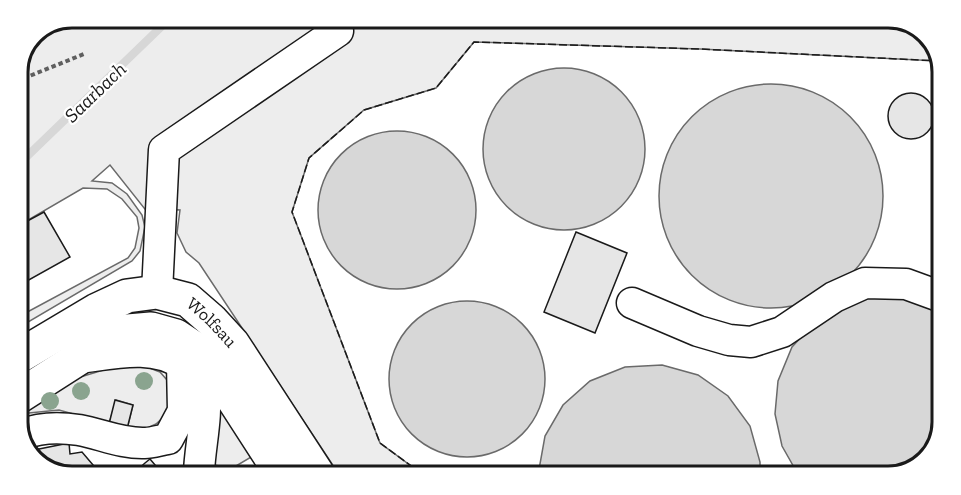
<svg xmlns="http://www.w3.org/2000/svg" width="961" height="495" font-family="'Zilla Slab',serif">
  <rect width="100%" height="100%" fill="#fff"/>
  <g fill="#ededed" stroke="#6a6a6a" stroke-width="1.5">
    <polygon points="72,18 913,24 938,61 700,49 474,42 436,88 364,110 309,158 292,212 380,443 422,474 338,473 199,263 186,252 177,233 180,210 162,209 148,213 110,165 92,181 112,183 127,194 142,215 145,227 140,251 132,261 18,328 18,317 128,258 135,248 139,228 137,217 122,199 107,189 83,188 18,226 18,69 34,34"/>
    <polygon points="131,366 147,367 160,372 167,380 173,390 167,414 156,424 143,430 127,429 133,405 116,400 109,424 59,410 29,413 18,421 18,413 77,378 110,368"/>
    <polygon points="217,402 258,453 236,466 226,468 215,465 211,459"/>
  </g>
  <g fill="#d7d7d7" stroke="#6a6a6a" stroke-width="1.5">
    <circle cx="564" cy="149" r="81"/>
    <circle cx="771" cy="196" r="112"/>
    <circle cx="397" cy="210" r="79"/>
    <polygon points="885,295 921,300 939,309 937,447 919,468 889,477 799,476 782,446 775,414 778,381 792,347 817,320 849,302"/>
    <circle cx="467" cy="379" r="78"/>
    <polygon points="662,365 698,375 728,396 750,426 760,462 760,476 538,475 545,436 563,405 590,381 625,367"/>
  </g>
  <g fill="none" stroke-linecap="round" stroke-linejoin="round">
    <polyline stroke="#d7d7d7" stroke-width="8" points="18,165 162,26 172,19"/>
  </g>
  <g fill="#e6e6e6" stroke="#1a1a1a" stroke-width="1.5">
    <circle cx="911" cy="116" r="23"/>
    <polygon points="44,212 70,257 18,286 18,226"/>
    <polygon points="937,220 941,220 940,268 939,268"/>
    <polygon points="576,232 627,253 595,333 544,312"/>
    <polygon points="115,400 133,405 127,429 109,424"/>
    <polygon points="69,443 70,454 82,452 99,472 48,471 34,450"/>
    <polygon points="150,459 161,472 135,472 145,463"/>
  </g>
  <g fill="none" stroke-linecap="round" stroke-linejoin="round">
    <g stroke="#1a1a1a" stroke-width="33">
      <g id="minor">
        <polyline points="157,292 164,150 338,31"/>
        <polyline points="632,303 698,331 729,340 751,342 782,332 834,297 865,283 906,284 939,296"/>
        <path d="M79,358C112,354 154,343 183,365C186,368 190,372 193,375C197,379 203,383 204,389C208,415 200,446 199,472"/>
        <path d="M23,434C41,427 60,427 79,430C101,434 122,444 145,443C152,443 161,440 168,439L183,411L182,364"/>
      </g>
    </g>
    <g stroke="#1a1a1a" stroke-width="36">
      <g id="major">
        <path id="s1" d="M18,357L97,310L127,296L157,292L188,300L211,320L233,344L317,473"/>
        <polyline points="18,397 79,358 106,338 128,331 151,329 176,336 197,350 217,374 281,473"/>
      </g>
    </g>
    <polyline stroke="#5f5f5f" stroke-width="4" stroke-dasharray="4.5 3" stroke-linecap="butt" points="18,75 22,79 84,54"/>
    <use href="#minor" stroke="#fff" stroke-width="30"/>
    <use href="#major" stroke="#fff" stroke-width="33"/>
    <polyline stroke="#1a1a1a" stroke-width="1.5" stroke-dasharray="8 3" stroke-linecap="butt" points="422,474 380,443 292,212 309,158 364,110 436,88 474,42 700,49 938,61"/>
  </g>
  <g fill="#8aa48f">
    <circle cx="144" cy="381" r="9"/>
    <circle cx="81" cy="391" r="9"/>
    <circle cx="50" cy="401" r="9"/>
  </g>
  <g text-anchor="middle" stroke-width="4.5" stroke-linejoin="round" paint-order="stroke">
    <g font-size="18" fill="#1a1a1a" stroke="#fff">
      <text dy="6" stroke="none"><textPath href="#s1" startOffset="220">Wolfsau</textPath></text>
    </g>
    <g font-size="20" font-style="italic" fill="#1a1a1a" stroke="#fff">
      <text transform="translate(95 92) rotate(-44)" y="7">Saarbach</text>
    </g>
  </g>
  <path d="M0 0H961V495H0ZM72 28H888A44 44 0 0 1 932 72V422A44 44 0 0 1 888 466H72A44 44 0 0 1 28 422V72A44 44 0 0 1 72 28Z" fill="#fff" fill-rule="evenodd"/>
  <path fill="none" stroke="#1a1a1a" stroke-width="3" d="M72 28H888A44 44 0 0 1 932 72V422A44 44 0 0 1 888 466H72A44 44 0 0 1 28 422V72A44 44 0 0 1 72 28Z"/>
</svg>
